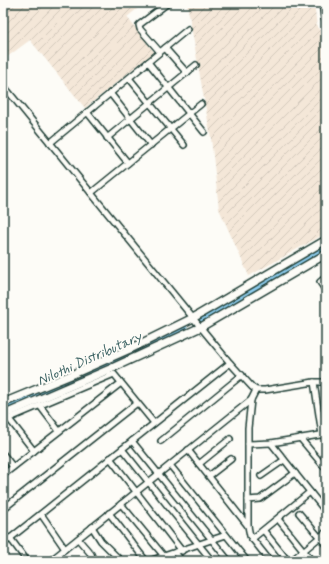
<svg xmlns="http://www.w3.org/2000/svg" width="329" height="564" font-family="Mynerve,sans-serif">
  <defs>
    <pattern id="industrial-furrows" width="10" height="10" patternUnits="userSpaceOnUse"><rect width="10" height="10" fill="#f4e7d8"/><path d="M-1 1l2-2M0 10L10 0M9 11l2-2" fill="none" stroke="#d1c7ba"/></pattern>
  </defs>
  <rect width="100%" height="100%" fill="#fdfcf7"/>
  <filter id="ink" filterUnits="userSpaceOnUse"><feTurbulence type="fractalNoise" baseFrequency=".025" numOctaves="2"/><feDisplacementMap in="SourceGraphic" scale="8" xChannelSelector="R" yChannelSelector="G"/><feConvolveMatrix kernelMatrix="1 2 1 2 8 2 1 2 1" color-interpolation-filters="sRGB"/></filter>
  <g filter="url(#ink)">
    <g fill="url(#industrial-furrows)">
      <polygon points="3,3 144,3 127,17 154,52 85,108 30,40 3,60"/>
      <polygon points="187,3 314,3 317,27 326,38 326,233 249,276 219,209 211,138"/>
    </g>
    <g fill="none" stroke-linecap="round" stroke-linejoin="round">
      <g stroke="#90cff1" stroke-width="5">
        <polyline points="202,319 227,306 326,246"/>
        <polyline points="3,410 185,328"/>
      </g>
      <g stroke="#1f3d34" stroke-width="8">
        <g id="street">
          <polyline points="322,3 324,18 326,20"/>
          <polyline points="165,48 187,73"/>
          <polyline points="160,52 140,29 139,25 168,3"/>
          <polyline points="148,62 204,132"/>
          <polyline points="129,78 184,145"/>
          <polyline points="3,85 193,318 230,363 252,387 256,390 265,390 314,382 326,382"/>
          <polyline points="110,93 151,145"/>
          <polyline points="87,112 128,163"/>
          <polyline points="107,138 196,65"/>
          <polyline points="50,143 188,29"/>
          <polyline points="91,193 201,104"/>
          <polyline points="326,277 320,282 326,291"/>
          <polyline points="314,382 322,435 326,439"/>
          <polyline points="251,400 248,428 248,526 250,536 270,561"/>
          <polyline points="40,406 59,431"/>
          <polyline points="9,419 34,451"/>
          <polyline points="3,421 114,374 154,423"/>
          <polyline points="300,438 326,469"/>
          <polyline points="132,441 229,561"/>
          <polyline points="161,441 242,375"/>
          <polyline points="271,443 326,512"/>
          <polyline points="248,444 271,443 326,434"/>
          <polyline points="122,449 212,561"/>
          <polyline points="188,450 248,526"/>
          <polyline points="3,454 13,467"/>
          <polyline points="110,458 182,551"/>
          <polyline points="199,464 230,439"/>
          <polyline points="170,465 247,561"/>
          <polyline points="3,475 121,383"/>
          <polyline points="209,476 231,459"/>
          <polyline points="261,476 284,460"/>
          <polyline points="248,500 260,499 295,473"/>
          <polyline points="121,504 168,561"/>
          <polyline points="3,509 137,403"/>
          <polyline points="109,513 146,561"/>
          <polyline points="299,513 326,545"/>
          <polyline points="41,514 65,549"/>
          <polyline points="278,519 312,561"/>
          <polyline points="92,527 101,541 121,561"/>
          <polyline points="264,531 288,561"/>
          <polyline points="10,538 27,561"/>
          <polyline points="78,539 91,554 94,561"/>
          <polyline points="252,539 310,492"/>
          <polyline points="3,544 230,363"/>
          <polyline points="175,553 182,561"/>
          <polyline points="50,561 251,400 256,390"/>
          <polyline points="149,561 226,535"/>
          <polyline points="291,561 326,532"/>
        </g>
      </g>
      <g stroke="#1f3d34" stroke-width="10">
        <g id="secondary">
          <polyline points="3,403 71,375 132,348 193,318 326,240"/>
          <polyline points="3,415 110,369 201,327 326,254"/>
        </g>
      </g>
      <use href="#street" stroke="#fdfcf7" stroke-width="5"/>
      <use href="#secondary" stroke="#fdfcf7" stroke-width="7"/>
    </g>
  </g>
  <g text-anchor="middle" stroke-width="4" stroke-linejoin="round" paint-order="stroke">
    <g font-size="14" font-style="italic" fill="#3b6263" stroke="#fdfcf7">
      <text transform="translate(89 358) rotate(-24)" y="5">Nilothi Distributary</text>
    </g>
  </g>
  <rect width="329" height="564" fill="none" stroke="#fdfcf7" stroke-width="16"/>
  <rect x="8" y="8" width="313" height="548" fill="none" stroke="#1f3d34" stroke-width="1.5" filter="url(#ink)"/>
</svg>
